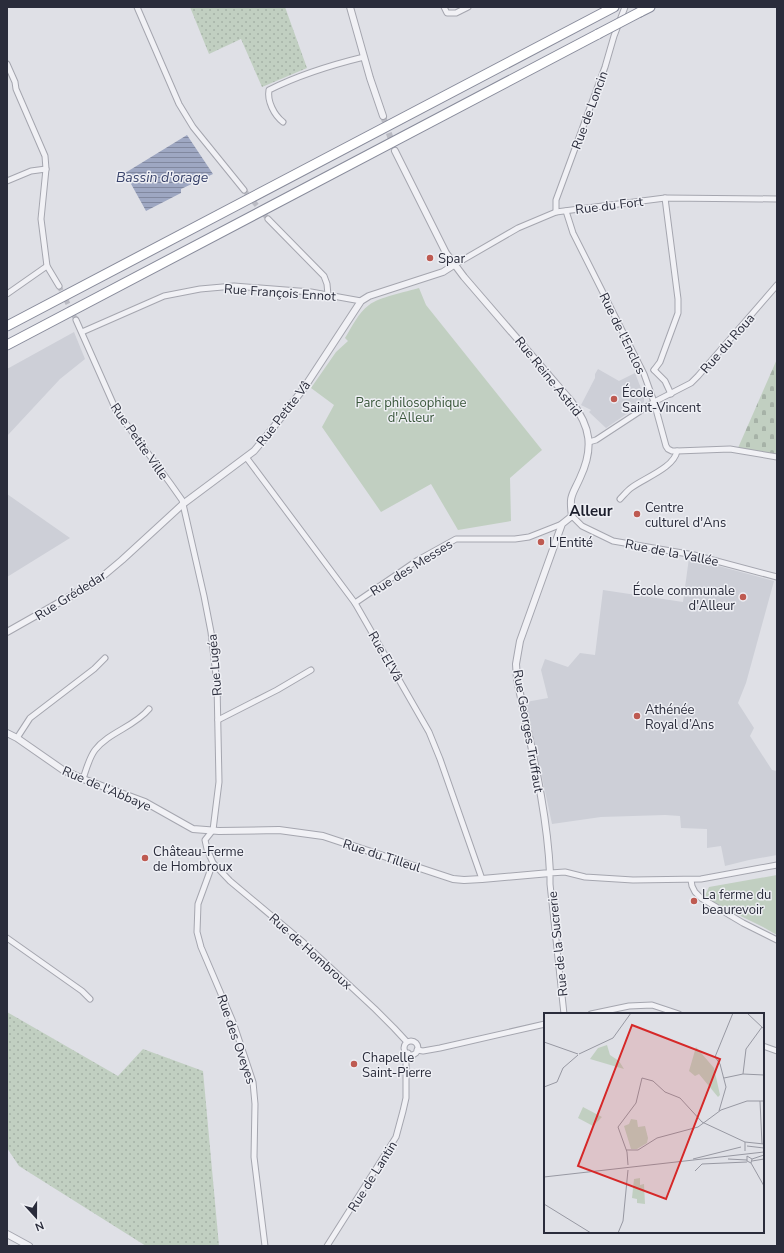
<svg xmlns="http://www.w3.org/2000/svg" width="784" height="1253" font-family="'Nunito Sans',sans-serif">
  <defs>
    <pattern id="grass-dots" width="8" height="8" patternUnits="userSpaceOnUse"><rect width="8" height="8" fill="#c1cfc1"/><path d="M2 2h.1M6 6h.1" fill="none" stroke="#a6b2a7" stroke-width="1.8" stroke-linecap="round"/></pattern>
    <pattern id="cemetery-stones" width="16" height="16" patternUnits="userSpaceOnUse"><rect width="16" height="16" fill="#c1cfc1"/><path d="M2 7V4a2 2 0 0 1 4 0v3zM10 15v-3a2 2 0 0 1 4 0v3z" fill="#a6b2a7"/></pattern>
    <pattern id="water-rules" width="6" height="5" patternUnits="userSpaceOnUse"><rect width="6" height="5" fill="#9ea7c2"/><path d="M0 2.5h6" fill="none" stroke="#81889f"/></pattern>
  </defs>
  <rect width="100%" height="100%" fill="#dfe0e6"/>
  <g fill="#cdcfd7">
    <polygon points="74,332 85,359 60,379 7,436 7,369"/>
    <polygon points="598,369 619,381 635,373 644,396 644,402 606,428 589,412 591,410 581,405 595,378 595,374"/>
    <polygon points="7,494 70,538 7,577"/>
    <polygon points="689,558 774,581 746,683 738,703 754,728 750,736 772,770 777,771 777,855 749,860 725,866 721,846 707,848 707,829 681,828 680,816 665,815 601,817 552,824 526,702 548,698 541,670 545,659 568,667 580,653 595,655 603,590 683,602"/>
  </g>
  <g fill="url(#grass-dots)">
    <polygon points="190,7 285,7 307,68 262,87 241,39 209,54"/>
    <polygon points="7,1012 118,1076 143,1049 203,1071 219,1246 146,1246 19,1166 7,1148"/>
  </g>
  <polygon fill="url(#cemetery-stones)" points="777,359 777,456 738,448"/>
  <g fill="#c1cfc1">
    <path d="M419,288L426,305L542,450L510,478L511,521L458,530L431,484L381,512L322,427L334,405L311,388L336,352L348,341L345,338C352,327 358,313 369,305C379,297 406,292 419,288Z"/>
    <polygon points="777,875 777,935 763,927 704,898 709,887"/>
  </g>
  <polygon fill="url(#water-rules)" points="187,135 213,174 181,189 181,193 146,211 125,173"/>
  <g fill="none" stroke-linecap="round" stroke-linejoin="round">
    <g stroke="#bbbcc4" stroke-width="5" stroke-dasharray="5 2.5" stroke-linecap="butt">
      <polyline points="244,190 268,219"/>
      <polyline points="59,286 76,320"/>
    </g>
    <polyline stroke="#bbbcc4" stroke-width="6" stroke-dasharray="6 3" stroke-linecap="butt" points="383,116 395,151"/>
    <g stroke="#a5a6af" stroke-width="7">
      <g id="minor">
        <polyline points="137,7 179,104 193,127 244,190"/>
        <polyline points="444,7 447,13 456,13 468,7"/>
        <polyline points="7,64 15,82 16,89 45,156 46,169 41,219 47,266 59,286"/>
        <path d="M283,122C274,115 267,101 269,90C299,75 331,65 364,57"/>
        <polyline points="7,181 31,171 46,169"/>
        <polyline points="566,211 573,233 644,374 654,402 666,446 668,449 672,451 677,451 730,449 777,457"/>
        <polyline points="556,212 556,200 605,67 614,36 625,7"/>
        <polyline points="268,219 324,276 327,284 328,295"/>
        <polyline points="454,265 518,228 556,212 665,198 777,199"/>
        <polyline points="7,294 47,266"/>
        <polyline points="76,320 116,410 170,483 182,500 183,504 204,596 211,632 217,684 219,782 213,830 205,840 207,849 213,863 230,881 304,943 375,1009 394,1028 407,1042"/>
        <polyline points="82,332 164,296 200,289 234,286 311,292 361,301"/>
        <polyline points="654,370 660,362 678,313 678,299 665,198"/>
        <polyline points="654,370 665,381 671,394"/>
        <polyline points="589,442 596,440 654,402 691,383 698,376 777,285"/>
        <polyline points="246,457 355,603 429,732 440,759 482,879"/>
        <path d="M620,499C624,495 627,491 631,488C644,478 674,468 677,451"/>
        <polyline points="572,516 582,526 613,541 694,555 777,577"/>
        <polyline points="355,603 418,560 456,539 515,539 529,537 562,524"/>
        <polyline points="218,720 277,690 311,670"/>
        <polyline points="17,738 30,718 94,669 105,658"/>
        <path d="M83,779C86,770 89,758 95,750C109,732 134,727 149,709"/>
        <polyline points="213,863 198,904 197,932 201,947 233,1022 253,1082 255,1104 254,1157 265,1246"/>
        <polyline points="691,880 692,886 695,892 701,898 743,923 777,940"/>
        <polyline points="7,938 82,991 90,999"/>
        <polyline points="564,1014 550,884 550,873 565,872 585,877 633,880 701,879 777,865"/>
        <polyline points="591,1014 629,1006 652,1005 679,1014"/>
        <circle cx="411" cy="1048" r="7"/>
        <polyline points="763,1046 777,1051"/>
        <polyline points="417,1050 423,1051 440,1048 545,1024"/>
        <polyline points="327,1246 396,1137 403,1111 406,1098 406,1062 408,1053"/>
      </g>
    </g>
    <g stroke="#a5a6af" stroke-width="8">
      <g id="tertiary">
        <polyline points="350,7 370,78 383,116"/>
        <polyline points="7,632 97,581 122,560 183,504 254,451 265,438 304,388 361,301 369,296 443,272 454,265"/>
        <path d="M7,733L17,738L63,770L83,779L145,802L193,829L219,831L279,830L323,836L453,879L464,880L482,879L550,873C547,808 530,743 517,679L516,664L520,641L562,524L572,516C569,495 572,496 580,478C594,448 591,427 571,401L464,277L446,253L395,151"/>
        <polyline points="7,1234 29,1246"/>
      </g>
    </g>
    <g stroke="#888b9b" stroke-width="11">
      <g id="motorway">
        <polyline points="640,12 650,7"/>
        <polyline points="7,326 614,7"/>
        <polyline points="7,345 598,34"/>
      </g>
    </g>
    <use href="#minor" stroke="#f1f1f5" stroke-width="5"/>
    <use href="#tertiary" stroke="#f1f1f5" stroke-width="6"/>
    <use href="#motorway" stroke="#fff" stroke-width="9"/>
    <g stroke="#888b9b" stroke-width="11" stroke-linecap="butt">
      <polyline id="motorway-bridge" points="598,34 640,12"/>
    </g>
    <use href="#motorway-bridge" stroke="#fff" stroke-width="9"/>
  </g>
  <g fill="#be5a51" stroke="#eeeff4" stroke-width="1.5">
    <circle cx="430" cy="258" r="4"/>
    <circle cx="614" cy="399" r="4"/>
    <circle cx="637" cy="514" r="4"/>
    <circle cx="541" cy="542" r="4"/>
    <circle cx="743" cy="597" r="4"/>
    <circle cx="637" cy="716" r="4"/>
    <circle cx="145" cy="858" r="4"/>
    <circle cx="694" cy="901" r="4"/>
    <circle cx="354" cy="1064" r="4"/>
  </g>
  <g text-anchor="middle" stroke-width="3" stroke-linejoin="round" paint-order="stroke">
    <g font-size="13" fill="#2a2c3b" stroke="#eeeff4">
      <text transform="translate(589 110) rotate(-70)" y="5">Rue de Loncin</text>
      <text transform="translate(609 205) rotate(-7)" y="5">Rue du Fort</text>
      <text transform="translate(280 292) rotate(4)" y="5">Rue François Ennot</text>
      <text transform="translate(623 333) rotate(64)" y="5">Rue de l'Enclos</text>
      <text transform="translate(727 343) rotate(-49)" y="5">Rue du Roua</text>
      <text transform="translate(549 376) rotate(51)" y="5">Rue Reine Astrid</text>
      <text transform="translate(283 413) rotate(-52)" y="5">Rue Petite Vâ</text>
      <text transform="translate(140 441) rotate(55)" y="5">Rue Petite Ville</text>
      <text transform="translate(672 552) rotate(11)" y="5">Rue de la Vallée</text>
      <text transform="translate(411 567) rotate(-32)" y="5">Rue des Messes</text>
      <text transform="translate(70 595) rotate(-32)" y="5">Rue Grédedar</text>
      <text transform="translate(386 656) rotate(60)" y="5">Rue El'Vâ</text>
      <text transform="translate(214 665) rotate(-95)" y="5">Rue Lugéa</text>
      <text transform="translate(529 731) rotate(80)" y="5">Rue Georges Truffaut</text>
      <text transform="translate(107 788) rotate(23)" y="5">Rue de l'Abbaye</text>
      <text transform="translate(382 855) rotate(18)" y="5">Rue du Tilleul</text>
      <text transform="translate(557 944) rotate(-96)" y="5">Rue de la Sucrerie</text>
      <text transform="translate(311 951) rotate(42)" y="5">Rue de Hombroux</text>
      <text transform="translate(237 1039) rotate(71)" y="5">Rue des Oveyes</text>
      <text transform="translate(372 1176) rotate(-58)" y="5">Rue de Lantin</text>
    </g>
    <g font-size="13" fill="#2a2c3b" stroke="#eeeff4" text-anchor="start">
      <text x="438" y="263">Spar</text>
      <text x="622" y="397">École<tspan x="622" dy="15">Saint-Vincent</tspan></text>
      <text x="645" y="512">Centre<tspan x="645" dy="15">culturel d'Ans</tspan></text>
      <text x="549" y="547">L'Entité</text>
      <text x="735" y="595" text-anchor="end">École communale<tspan x="735" dy="15">d'Alleur</tspan></text>
      <text x="645" y="714">Athénée<tspan x="645" dy="15">Royal d’Ans</tspan></text>
      <text x="153" y="856">Château-Ferme<tspan x="153" dy="15">de Hombroux</tspan></text>
      <text x="702" y="899">La ferme du<tspan x="702" dy="15">beaurevoir</tspan></text>
      <text x="362" y="1062">Chapelle<tspan x="362" dy="15">Saint-Pierre</tspan></text>
    </g>
    <g font-size="13" fill="#39563a" stroke="#eeeff4">
      <text x="411" y="407">Parc philosophique<tspan x="411" dy="15">d'Alleur</tspan></text>
    </g>
    <g font-size="14" font-style="italic" fill="#39436b" stroke="#eeeff4">
      <text x="162" y="182">Bassin d'orage</text>
    </g>
    <g font-size="15" font-weight="bold" fill="#1c1e2c" stroke="#eeeff4">
      <text x="591" y="516">Alleur</text>
    </g>
  </g>
  <g transform="translate(544 1013)">
    <rect width="220" height="220" fill="#dfe0e6"/>
    <path d="M152,34L170,55L176,82L174,84L155,61L151,63L145,58ZM96,165V172L100,171L101,191L93,190V186L88,185L90,166Z" fill="#c1cfc1"/>
    <path d="M39,94L58,104L49,113L34,105Z" fill="#c1cfc1"/>
    <path d="M63,32L66,42L75,48L80,56L46,46L54,35ZM87,106L93,107L94,114L101,113L104,125L103,130L93,136H87L80,113L85,111Z" fill="#c1cfc1"/>
    <path fill="none" stroke="#9798a2" stroke-width="1" d="M203,0L220,16M0,29L34,41M35,41L69,25L87,0M199,61L220,62M180,65L199,61L202,36L218,14M0,74L13,69L19,55L34,42M216,88L218,131M175,98L182,74L176,51L171,44L189,0M201,129L220,131M203,133L220,135M82,137H94L113,125L154,114L177,97L203,88H220M203,143L208,146L207,150L203,148ZM149,146L197,134M184,146L203,147M208,146L220,142M208,148L220,146M207,150L220,173M84,152L83,139L74,114L92,90L98,65L109,68L121,79L136,85L158,109L201,129V138M151,158L158,151L203,149M0,164L220,139M0,191L47,220M74,220L79,208L84,157"/>
    <path fill="#d62828" fill-opacity="0.15" stroke="#d62828" stroke-width="2" d="M88,12L176,46L122,186L34,153Z"/>
    <rect width="220" height="220" fill="none" stroke="#2a2c3b" stroke-width="2"/>
  </g>
  <rect width="784" height="1253" fill="none" stroke="#2a2c3b" stroke-width="16"/>
  <g transform="translate(36 1217) rotate(159)" stroke="#eeeff4" stroke-width="3" paint-order="stroke">
  <path d="M0-3L7 15L0 10L-7 15Z" fill="#2a2c3b"/>
  <text y="-6" font-size="11" font-weight="bold" text-anchor="middle" fill="#2a2c3b">N</text>
  </g>
</svg>
